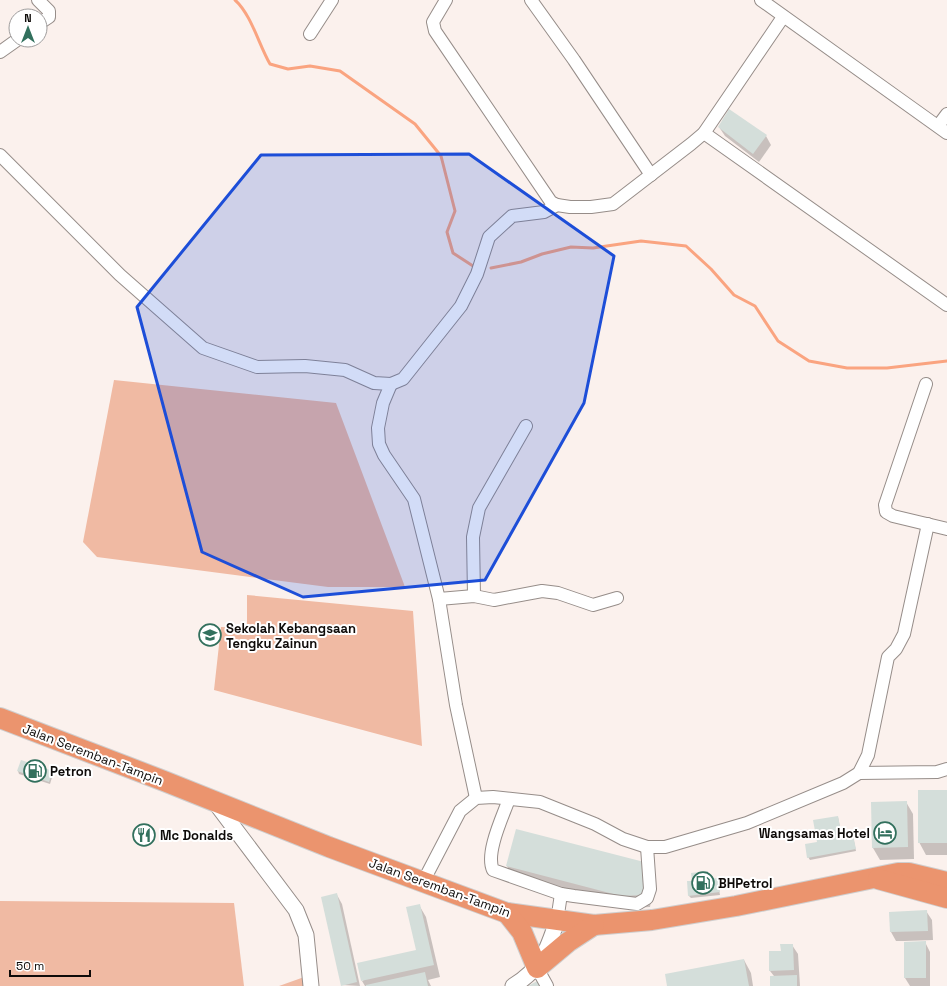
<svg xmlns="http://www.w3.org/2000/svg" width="947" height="986" font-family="'Space Grotesk',sans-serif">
  <rect width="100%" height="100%" fill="#fbf1ed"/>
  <g fill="#f0baa3">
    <polygon points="114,380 336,403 405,587 328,587 97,557 83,542"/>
    <polygon points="247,595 413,611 422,746 214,690 221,627 247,628"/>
    <polygon points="0,901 234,903 244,986 0,986"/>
    <polygon points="307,976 313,986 279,986"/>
  </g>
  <g fill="#0003">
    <polygon points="729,111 766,136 771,145 759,162 725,136 719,127"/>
    <polygon points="18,771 52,771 53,774 50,784 19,774"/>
    <polygon points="947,791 947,855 926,855 919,842"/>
    <polygon points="906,802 913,814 914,859 880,860 873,848"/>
    <polygon points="838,817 842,838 853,836 856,851 810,860 808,857"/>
    <polygon points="507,866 655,877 650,907 629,908 514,878"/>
    <polygon points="707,872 709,880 717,879 720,895 691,898 689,896 693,881"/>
    <polygon points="337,895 342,904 360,986 342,985"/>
    <polygon points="419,905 426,917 440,977 428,980 431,986 365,986 362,981 417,951"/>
    <polygon points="926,911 932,920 933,940 905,941 905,943 925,942 930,952 930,986 910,986 905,978 905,941 896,941 891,932 890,913"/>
    <polygon points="792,945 798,954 800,986 771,986 774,976 770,971 782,952"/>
    <polygon points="744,960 751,973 753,986 668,986"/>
  </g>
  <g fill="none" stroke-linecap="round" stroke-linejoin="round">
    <g stroke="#faa480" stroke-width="3">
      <path d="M235,0C251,14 259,45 270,64L288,69L310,66L340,71L415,124L441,156L455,211L447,232L453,253L473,266"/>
      <polyline points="491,268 521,262 542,254 571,247 593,248 641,241 686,246 711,269 734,295 755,306 778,341 809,361 847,368 887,368 947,361"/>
    </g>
  </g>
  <g fill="#d4deda">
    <polygon points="729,109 767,135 753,154 718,127"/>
    <polygon points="21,760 53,771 49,782 17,771"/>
    <rect x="918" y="790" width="29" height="53"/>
    <polygon points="907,801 908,847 872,848 871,802"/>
    <polygon points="838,816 842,837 853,835 856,849 807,858 805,844 817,842 813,820"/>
    <polygon points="516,829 648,863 643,895 621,896 506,866"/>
    <polygon points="708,871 708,879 718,878 720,892 688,896 687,881 692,881 691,873"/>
    <polygon points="337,893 357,982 341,986 321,897"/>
    <polygon points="420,904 434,965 361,981 357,963 416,950 406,907"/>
    <polygon points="927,910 928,931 890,932 889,912"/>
    <polygon points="926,941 926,978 904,978 904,942"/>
    <polygon points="780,944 793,944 794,970 769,971 769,951 781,951"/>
    <polygon points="744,959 749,986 667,986 665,974"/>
    <polygon points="425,972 428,986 366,986 366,985"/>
    <polygon points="797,975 797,986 770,986 770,976"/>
    <polygon points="539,980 542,986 528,986"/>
  </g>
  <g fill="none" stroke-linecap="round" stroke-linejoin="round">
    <g stroke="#968d89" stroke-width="14">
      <g id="minor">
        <polyline points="38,0 49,11 49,17 40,23"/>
        <polyline points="446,0 433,22 435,31 551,202 557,205 570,207 591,207 613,204 691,144 704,133 783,17"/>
        <polyline points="531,0 574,60 651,175"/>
        <polyline points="761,0 947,133"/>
        <polyline points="310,34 332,0"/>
        <polyline points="0,52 17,40"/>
        <polyline points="938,126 947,114"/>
        <polyline points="704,133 947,305"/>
        <polyline points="0,155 120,275 203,348 257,367 305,366 345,370 374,383 391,384 403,379 461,306 477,274 489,237 512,216 544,212 557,205"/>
        <polyline points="391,384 383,403 378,428 379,444 384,455 414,499 439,599"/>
        <polyline points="926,384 885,505 886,512 893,516 947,529"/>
        <polyline points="474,596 473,537 479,508 526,426"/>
        <polyline points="859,773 937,772 947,769"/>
        <polyline points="476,798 456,705 439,599 474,596 494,600 542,591 558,593 593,605 617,598"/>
        <path d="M509,799C503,816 485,853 493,870L561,894L574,896L637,904L647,898L650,889L647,847"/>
        <polyline points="423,882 460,811 476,798 493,797 540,802 595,824 623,839 647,847 665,847 747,823 843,783 859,773 868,755 888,657 896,649 904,634 928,524"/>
        <polyline points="557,921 561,894"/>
        <polyline points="537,968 547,986"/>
      </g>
    </g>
    <g stroke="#968d89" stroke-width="17">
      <g id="tertiary">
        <polyline points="214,801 296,910 306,935 311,986"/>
        <path d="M513,986C541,969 547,951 557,921"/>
      </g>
    </g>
    <g stroke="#cfcece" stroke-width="22">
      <g id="trunk">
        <polyline points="0,718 164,781 329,847 507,913 594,925 652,920 736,906 898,873 909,873 947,882"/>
        <polyline points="878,879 947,898"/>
        <polyline points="507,913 522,932 537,968 568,942 594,925"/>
      </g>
    </g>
    <use href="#minor" stroke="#fff" stroke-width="12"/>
    <use href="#tertiary" stroke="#fff" stroke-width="15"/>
    <use href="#trunk" stroke="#eb946e" stroke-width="20"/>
  </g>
  <path fill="#1d4ed8" fill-opacity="0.2" stroke="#1d4ed8" stroke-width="3" stroke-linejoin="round" d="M469,154L614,256L584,403L485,580L303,597L202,552L137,307L261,155Z"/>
  <defs>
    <g id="school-ring" transform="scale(1.15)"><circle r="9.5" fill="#fff" stroke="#32705d" stroke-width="1.5"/><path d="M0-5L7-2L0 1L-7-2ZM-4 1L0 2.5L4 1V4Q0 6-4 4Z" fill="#32705d"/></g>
    <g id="fuel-ring" transform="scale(1.15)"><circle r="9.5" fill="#fff" stroke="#32705d" stroke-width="1.5"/><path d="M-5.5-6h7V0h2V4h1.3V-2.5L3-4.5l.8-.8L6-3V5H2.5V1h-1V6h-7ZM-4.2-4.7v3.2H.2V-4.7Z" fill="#32705d"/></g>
    <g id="hotel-ring" transform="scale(1.15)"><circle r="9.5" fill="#fff" stroke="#32705d" stroke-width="1.5"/><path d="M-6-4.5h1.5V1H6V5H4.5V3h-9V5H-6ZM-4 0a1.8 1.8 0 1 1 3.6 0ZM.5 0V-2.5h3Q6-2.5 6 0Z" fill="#32705d"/></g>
    <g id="restaurant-ring" transform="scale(1.15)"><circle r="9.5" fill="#fff" stroke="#32705d" stroke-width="1.5"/><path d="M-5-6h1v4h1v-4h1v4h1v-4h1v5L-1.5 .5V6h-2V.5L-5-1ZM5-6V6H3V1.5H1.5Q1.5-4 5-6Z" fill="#32705d"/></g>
  </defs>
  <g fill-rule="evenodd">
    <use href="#school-ring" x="210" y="635"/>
    <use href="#fuel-ring" x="35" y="771"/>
    <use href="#hotel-ring" x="885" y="833"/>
    <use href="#restaurant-ring" x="144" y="835"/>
    <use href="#fuel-ring" x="703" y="883"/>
  </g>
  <g text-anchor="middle" stroke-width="4" stroke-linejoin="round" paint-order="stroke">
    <g font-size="13" font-weight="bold" fill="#0e0b09" stroke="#fff" text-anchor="start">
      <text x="226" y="633">Sekolah Kebangsaan<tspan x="226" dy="15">Tengku Zainun</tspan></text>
      <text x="50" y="776">Petron</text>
      <text x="870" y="838" text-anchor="end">Wangsamas Hotel</text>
      <text x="160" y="840">Mc Donalds</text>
      <text x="718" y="888">BHPetrol</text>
    </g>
    <g font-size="13" fill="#0e0b09" stroke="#fff">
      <text transform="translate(93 754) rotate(21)" y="5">Jalan Seremban-Tampin</text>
      <text transform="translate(440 887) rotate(20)" y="5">Jalan Seremban-Tampin</text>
    </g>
  </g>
  <g transform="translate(28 28)"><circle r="19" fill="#ffffff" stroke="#9f9d9d"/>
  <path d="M0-3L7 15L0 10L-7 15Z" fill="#32705d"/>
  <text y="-6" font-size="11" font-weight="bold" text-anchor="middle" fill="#0e0b09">N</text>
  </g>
  <path d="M10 970v6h80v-6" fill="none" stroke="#0e0b09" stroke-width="2"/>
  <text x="16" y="970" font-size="12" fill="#0e0b09" stroke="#ffffff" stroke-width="3" paint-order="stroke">50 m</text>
</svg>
